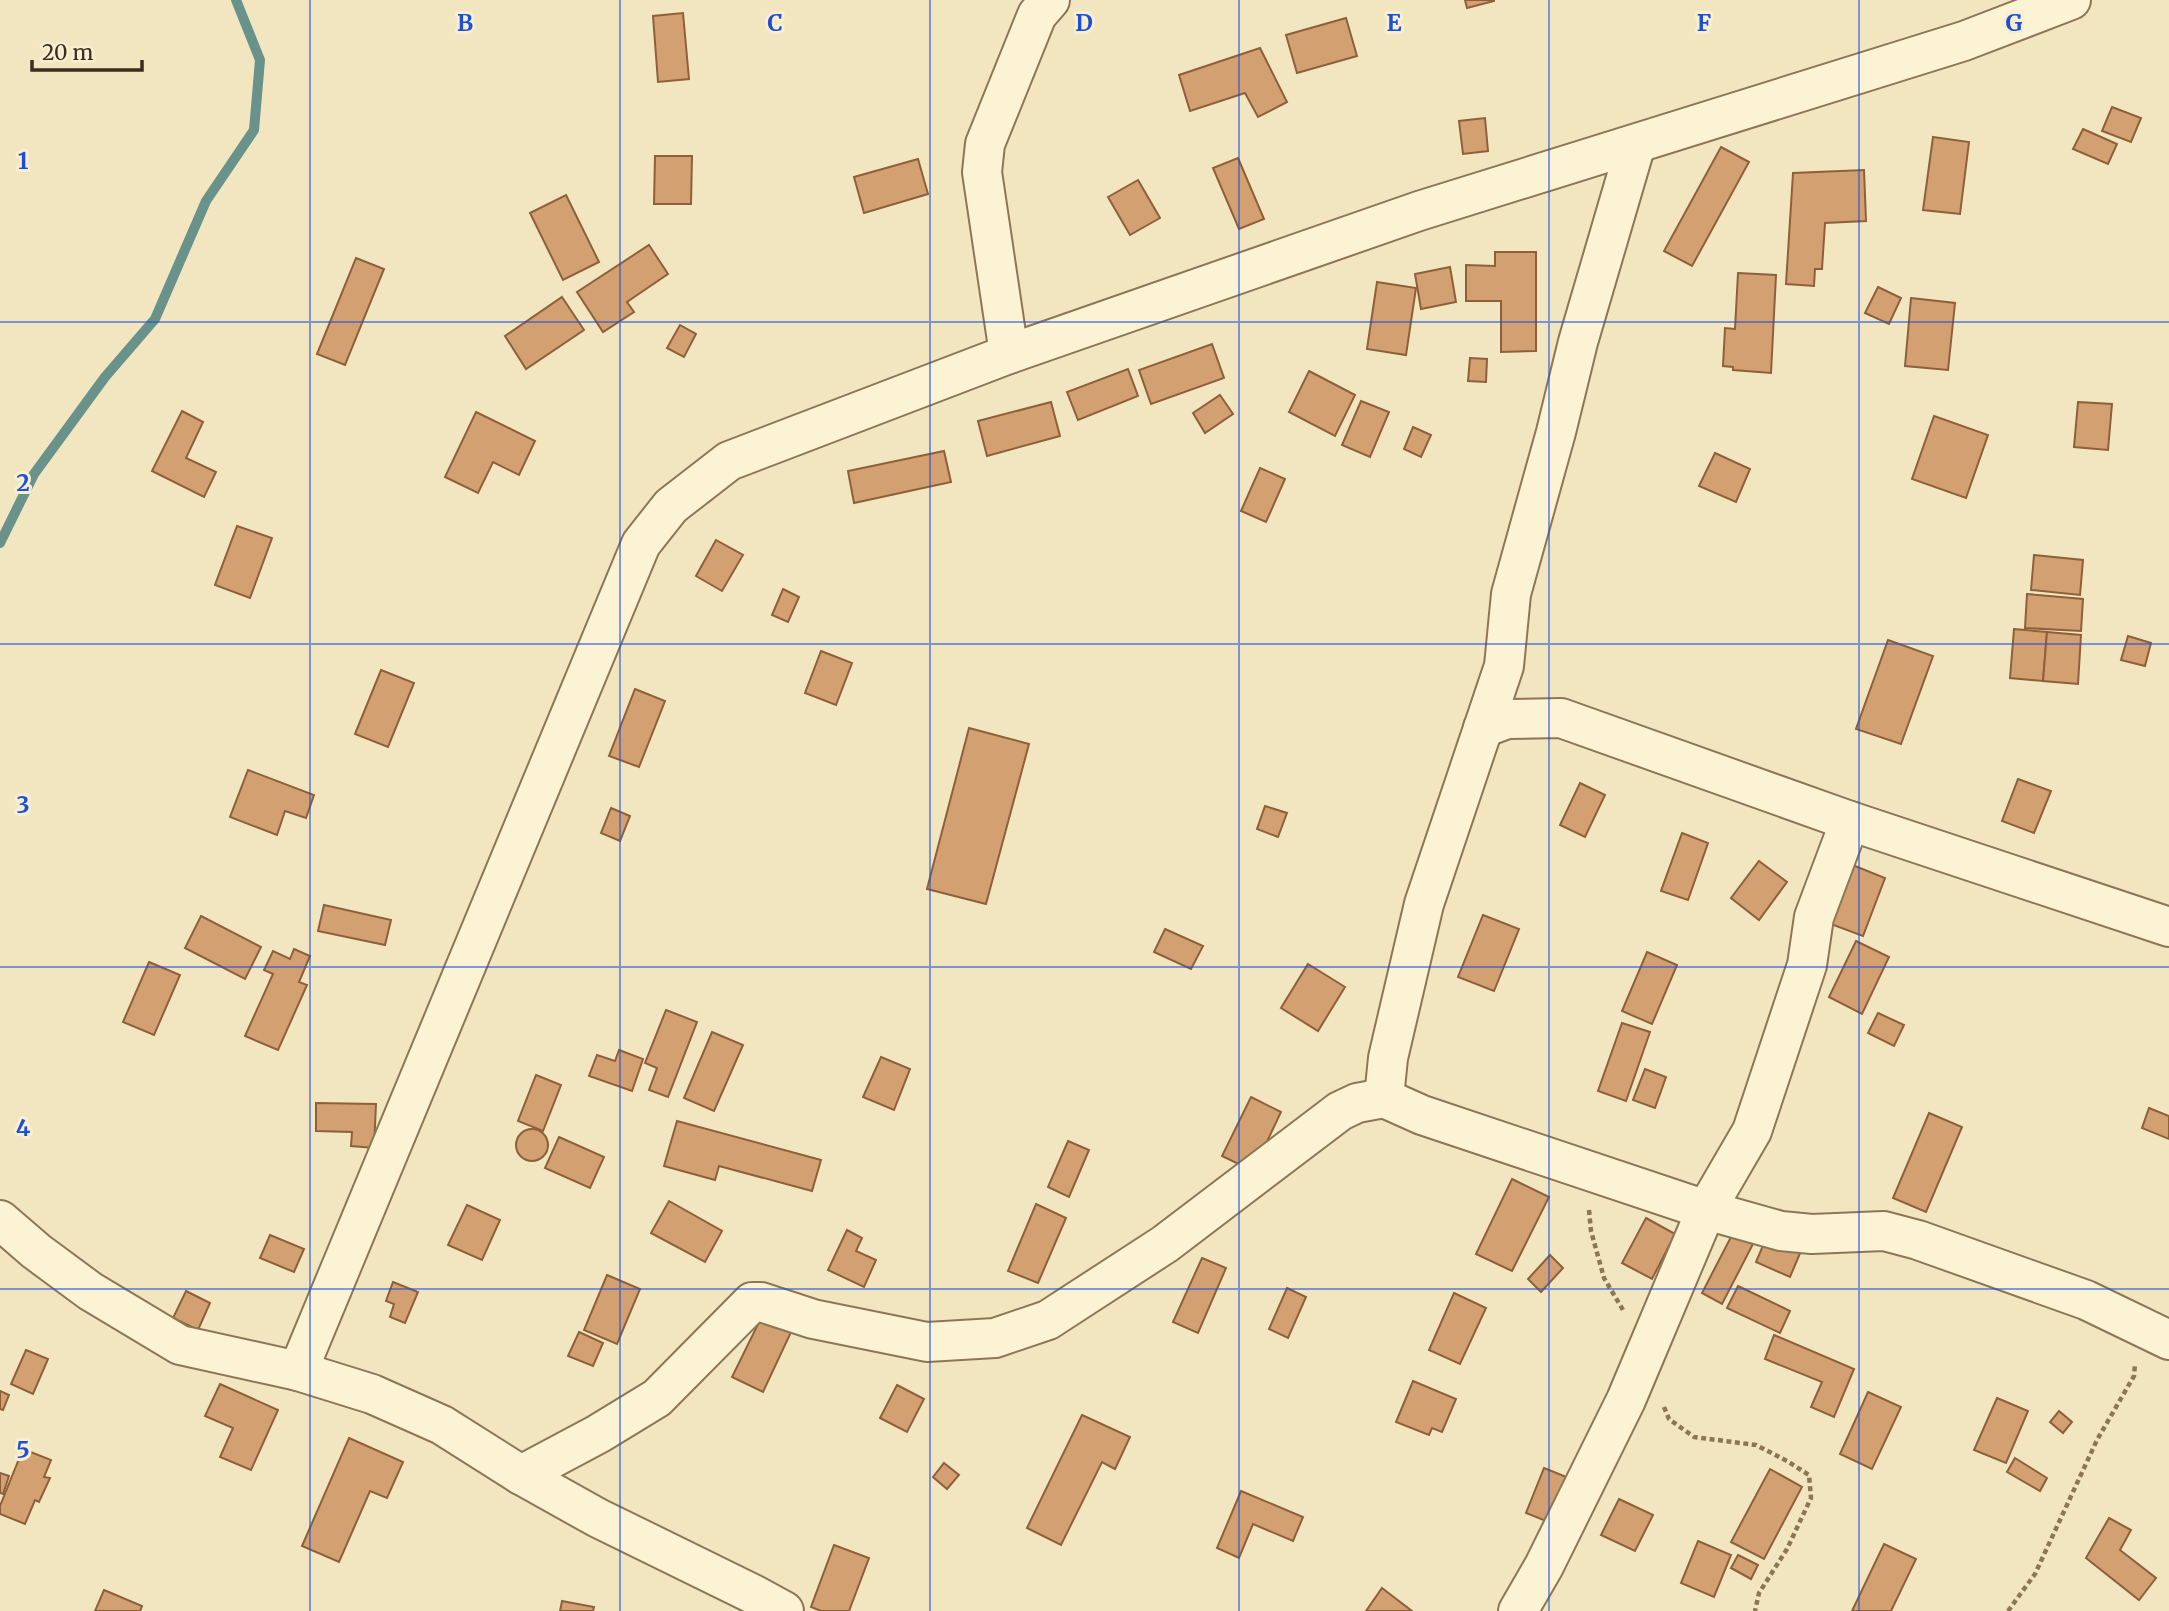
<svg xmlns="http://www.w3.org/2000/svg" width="2169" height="1611" font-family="Merriweather,serif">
  <rect width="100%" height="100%" fill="#f2e6c0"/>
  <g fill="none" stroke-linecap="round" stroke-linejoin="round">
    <polyline stroke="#69928a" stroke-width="10" points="0,543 34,474 105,377 155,319 206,201 254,130 260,60 236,0"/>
  </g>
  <g fill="#d3a072" stroke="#8e603a" stroke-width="2">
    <polygon points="1465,0 1494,0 1494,1 1467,8"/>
    <polygon points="683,13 689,79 658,82 653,16"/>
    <polygon points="1346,18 1357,56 1297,73 1286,35"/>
    <polygon points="1260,48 1287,102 1258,117 1245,93 1190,111 1179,75"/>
    <polygon points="2112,107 2141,118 2131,142 2102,131"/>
    <polygon points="1485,118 1488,151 1463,154 1459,121"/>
    <polygon points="2083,129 2117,144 2108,164 2073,149"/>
    <polygon points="1933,137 1969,142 1960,214 1923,210"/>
    <polygon points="1721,147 1749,162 1692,266 1664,251"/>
    <polygon points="655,156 692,156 691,204 654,204"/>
    <polygon points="1238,158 1264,219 1239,229 1213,168"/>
    <polygon points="918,159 928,194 864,213 854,177"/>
    <polygon points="1864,170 1866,221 1825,223 1822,269 1815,269 1814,286 1786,284 1793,173"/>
    <polygon points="1138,180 1160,218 1130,235 1108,197"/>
    <polygon points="566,195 599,262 563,280 530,213"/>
    <polygon points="649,245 668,274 627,302 634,312 603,332 577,292"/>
    <polygon points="1495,252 1536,252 1536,351 1501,352 1501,301 1466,301 1466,265 1495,266"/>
    <polygon points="356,258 384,269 345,365 317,354"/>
    <polygon points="1450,267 1456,302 1421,309 1415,274"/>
    <polygon points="1738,273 1776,275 1771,373 1733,370 1733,367 1723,366 1725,328 1735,329"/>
    <polygon points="1377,282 1416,288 1406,355 1367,349"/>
    <polygon points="1878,287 1901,298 1889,324 1865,313"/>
    <polygon points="562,297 584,330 526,369 505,336"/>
    <polygon points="1911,298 1955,303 1948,370 1905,366"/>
    <polygon points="680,325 696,334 684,357 667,348"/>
    <polygon points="1212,344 1224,378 1151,404 1139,370"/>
    <polygon points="1470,358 1487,359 1486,382 1468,381"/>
    <polygon points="1128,369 1138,396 1078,420 1067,392"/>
    <polygon points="1309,371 1355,395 1335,436 1289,412"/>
    <polygon points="1220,395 1233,414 1205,433 1193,413"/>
    <polygon points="1361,401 1389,412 1370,457 1342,445"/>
    <polygon points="1051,402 1060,436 987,456 978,421"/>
    <polygon points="2078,402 2112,404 2108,450 2074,447"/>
    <polygon points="182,411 203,422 186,458 216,472 204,497 152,471"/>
    <polygon points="476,412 535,441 519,475 493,462 478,493 445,477"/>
    <polygon points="1934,416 1988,435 1966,498 1912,479"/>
    <polygon points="1413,427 1431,435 1421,457 1404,449"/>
    <polygon points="944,451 951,482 854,503 848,471"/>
    <polygon points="1715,453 1750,469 1736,502 1699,486"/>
    <polygon points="1260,468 1285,479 1266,522 1241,511"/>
    <polygon points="237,526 272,538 250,598 215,585"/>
    <polygon points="716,540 743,555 722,591 696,576"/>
    <polygon points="2034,555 2083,560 2080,595 2031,590"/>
    <polygon points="783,589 799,597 788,622 772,615"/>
    <polygon points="2027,594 2083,599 2081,631 2025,628"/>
    <polygon points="2014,629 2047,632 2043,681 2010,678"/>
    <polygon points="2047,632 2081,635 2078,684 2043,681"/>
    <polygon points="2128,636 2151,643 2145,666 2121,660"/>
    <polygon points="1888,640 1933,656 1901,744 1856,729"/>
    <polygon points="821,651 852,663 836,705 805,693"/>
    <polygon points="381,670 414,683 388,747 355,734"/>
    <polygon points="635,689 665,701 639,767 609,756"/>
    <polygon points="969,728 1029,744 986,904 927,889"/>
    <polygon points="248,770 314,795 306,818 285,811 277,835 230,817"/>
    <polygon points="2018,779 2051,791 2034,833 2002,821"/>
    <polygon points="1580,783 1605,795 1585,837 1560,825"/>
    <polygon points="1265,806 1287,813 1278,837 1257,829"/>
    <polygon points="611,808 630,816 620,841 601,833"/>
    <polygon points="1682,833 1708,843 1688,900 1661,891"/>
    <polygon points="1759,861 1787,882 1759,920 1731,898"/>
    <polygon points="1850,864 1885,878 1863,936 1828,923"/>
    <polygon points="324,905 391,920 385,945 318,931"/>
    <polygon points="1483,915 1519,929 1494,991 1458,977"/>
    <polygon points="201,916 261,947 245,979 185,948"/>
    <polygon points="1165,929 1203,946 1191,969 1154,952"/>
    <polygon points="1856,941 1889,957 1862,1014 1829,997"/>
    <polygon points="294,949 310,956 299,982 307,985 278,1050 245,1036 273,974 264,970 273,951 290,959"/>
    <polygon points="1647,952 1677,965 1652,1024 1622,1011"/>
    <polygon points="149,962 180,975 154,1035 123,1022"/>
    <polygon points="1308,964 1345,987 1318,1031 1281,1008"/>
    <polygon points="666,1010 697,1022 668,1097 649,1090 657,1068 645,1063"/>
    <polygon points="1878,1013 1904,1025 1894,1046 1868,1033"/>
    <polygon points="1622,1023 1650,1032 1626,1101 1598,1091"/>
    <polygon points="712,1032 743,1045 714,1111 684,1098"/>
    <polygon points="619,1050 643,1059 632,1091 589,1076 597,1055 615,1061"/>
    <polygon points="881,1057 910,1069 894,1110 863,1097"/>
    <polygon points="1645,1069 1666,1077 1655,1108 1633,1100"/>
    <polygon points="536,1075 561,1085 543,1131 518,1121"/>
    <polygon points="1251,1097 1281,1112 1253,1171 1222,1156"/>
    <polygon points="316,1103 376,1104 374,1148 351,1146 352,1132 316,1131"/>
    <polygon points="2149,1108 2169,1116 2169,1139 2142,1128"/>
    <polygon points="1929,1113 1962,1127 1926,1212 1893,1198"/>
    <polygon points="677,1121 821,1160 812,1191 719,1166 715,1180 664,1166"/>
    <circle cx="532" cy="1145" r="16"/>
    <polygon points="559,1137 604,1157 590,1188 545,1168"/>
    <polygon points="1068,1141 1089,1150 1069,1197 1048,1187"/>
    <polygon points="1512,1179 1549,1197 1512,1271 1476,1254"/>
    <polygon points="669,1201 722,1231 705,1262 651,1233"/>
    <polygon points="1036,1204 1066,1218 1038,1283 1008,1271"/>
    <polygon points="467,1205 500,1220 482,1260 448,1245"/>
    <polygon points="1646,1218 1675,1234 1652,1279 1622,1263"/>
    <polygon points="847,1230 862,1238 856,1251 876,1260 864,1287 828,1270"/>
    <polygon points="1733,1233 1753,1244 1722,1304 1702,1293"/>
    <polygon points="270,1235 304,1249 294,1272 260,1258"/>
    <polygon points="1767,1236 1801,1251 1790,1277 1756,1262"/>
    <polygon points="1550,1255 1563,1268 1541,1292 1528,1279"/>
    <polygon points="1202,1258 1226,1268 1198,1333 1173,1322"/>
    <polygon points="607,1275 640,1289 617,1344 584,1330"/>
    <polygon points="393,1282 418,1292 405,1323 390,1317 394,1304 386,1301"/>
    <polygon points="1738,1286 1790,1311 1780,1333 1727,1308"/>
    <polygon points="1287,1288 1306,1297 1288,1338 1269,1329"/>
    <polygon points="186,1291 210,1303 198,1330 173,1318"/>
    <polygon points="1454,1293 1486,1308 1460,1364 1429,1350"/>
    <polygon points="762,1316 792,1330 763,1392 732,1377"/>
    <polygon points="579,1332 603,1343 593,1366 568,1356"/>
    <polygon points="1774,1335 1854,1369 1834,1417 1811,1407 1822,1382 1765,1359"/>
    <polygon points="26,1350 48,1359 33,1394 11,1384"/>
    <polygon points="1413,1381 1456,1399 1442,1432 1432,1428 1429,1435 1396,1422"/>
    <polygon points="220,1384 278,1410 251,1470 220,1457 233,1428 205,1416"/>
    <polygon points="897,1385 924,1399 907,1432 880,1418"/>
    <polygon points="0,1391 9,1395 3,1410 0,1409"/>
    <polygon points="1868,1392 1901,1407 1872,1469 1840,1454"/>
    <polygon points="1997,1398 2028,1411 2006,1463 1974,1450"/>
    <polygon points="2059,1411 2072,1422 2063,1433 2050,1422"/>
    <polygon points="1082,1415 1130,1437 1115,1469 1102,1462 1061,1545 1027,1528"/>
    <polygon points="349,1438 403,1462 387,1498 370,1491 339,1562 302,1546"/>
    <polygon points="23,1449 51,1460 44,1477 50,1478 39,1502 35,1500 25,1524 0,1514 0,1506"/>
    <polygon points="2015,1458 2047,1478 2040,1491 2007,1472"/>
    <polygon points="944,1463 959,1475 947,1489 933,1477"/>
    <polygon points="1544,1468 1569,1478 1551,1523 1526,1513"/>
    <polygon points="1770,1469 1802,1487 1764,1559 1731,1542"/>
    <polygon points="0,1473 9,1476 3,1494 0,1493"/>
    <polygon points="1241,1491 1303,1517 1293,1541 1253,1524 1239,1558 1217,1548"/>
    <polygon points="1619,1499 1653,1515 1635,1551 1601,1535"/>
    <polygon points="2109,1518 2131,1530 2120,1550 2156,1578 2139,1600 2086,1558"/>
    <polygon points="1698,1541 1731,1555 1714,1597 1681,1583"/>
    <polygon points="1884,1544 1916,1559 1891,1611 1852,1611"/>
    <polygon points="834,1545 869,1558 849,1611 821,1611 811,1607"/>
    <polygon points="1738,1555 1758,1565 1751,1579 1731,1568"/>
    <polygon points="1382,1588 1412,1611 1366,1611"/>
    <polygon points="104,1590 142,1606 140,1611 95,1611"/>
    <polygon points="562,1601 594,1607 593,1611 560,1611"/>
  </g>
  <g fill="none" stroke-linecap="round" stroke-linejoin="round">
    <g stroke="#8d7656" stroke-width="42">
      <g id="minor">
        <polyline points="1009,354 982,172 985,144 1037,15 1050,0"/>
        <polyline points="1483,728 1507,719 1561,718 1850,821 2169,927"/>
        <polyline points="1384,1098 1388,1058 1424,904 1504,666 1511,594 1556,432 1578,342 1636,144"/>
        <polyline points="0,1220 36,1251 90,1291 180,1345 298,1371 641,544 671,506 729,461 1009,354 1419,211 1964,41 2071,0"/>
        <polyline points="298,1371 372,1394 442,1425 521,1475 598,1518 751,1593 784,1611"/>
        <polyline points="521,1475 598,1434 657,1398 752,1302 761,1302 813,1319 927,1342 995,1338 1048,1320 1165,1244 1340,1111 1357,1103 1384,1098 1422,1115 1706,1210 1781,1231 1812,1234 1884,1231 1918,1240 2086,1300 2169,1340"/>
        <polyline points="1518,1611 1544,1566 1626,1400 1706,1210 1752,1131 1807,965 1814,917 1850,821"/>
      </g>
    </g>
    <g stroke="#8d7656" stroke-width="4.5" stroke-dasharray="5 3.5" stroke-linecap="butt">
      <polyline points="1589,1210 1591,1231 1604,1278 1623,1310"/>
      <polyline points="1664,1407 1669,1419 1694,1437 1756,1445 1787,1461 1809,1475 1811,1498 1787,1549 1759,1593 1755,1611"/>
      <polyline points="2008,1611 2035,1574 2097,1440 2134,1376 2135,1364"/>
    </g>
    <use href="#minor" stroke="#fcf2d4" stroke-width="38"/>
  </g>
  <path fill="none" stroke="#1d4ed8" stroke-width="2" stroke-opacity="0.55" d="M310,0V1611M620,0V1611M930,0V1611M1239,0V1611M1549,0V1611M1859,0V1611M0,322H2169M0,644H2169M0,967H2169M0,1289H2169"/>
  <g font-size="23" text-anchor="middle" font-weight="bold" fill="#1d4ed8" stroke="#f8efd0" stroke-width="6" stroke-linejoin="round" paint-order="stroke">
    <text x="465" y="31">B</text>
    <text x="775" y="31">C</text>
    <text x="1084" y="31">D</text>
    <text x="1394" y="31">E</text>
    <text x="1704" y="31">F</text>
    <text x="2014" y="31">G</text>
    <text x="23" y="169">1</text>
    <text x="23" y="491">2</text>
    <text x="23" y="813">3</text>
    <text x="23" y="1136">4</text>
    <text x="23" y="1458">5</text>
  </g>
  <path d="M32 60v10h110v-10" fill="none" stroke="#3b2c1c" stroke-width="3.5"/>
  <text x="42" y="60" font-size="21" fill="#3b2c1c" stroke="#f8efd0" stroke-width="5" paint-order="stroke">20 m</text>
</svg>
